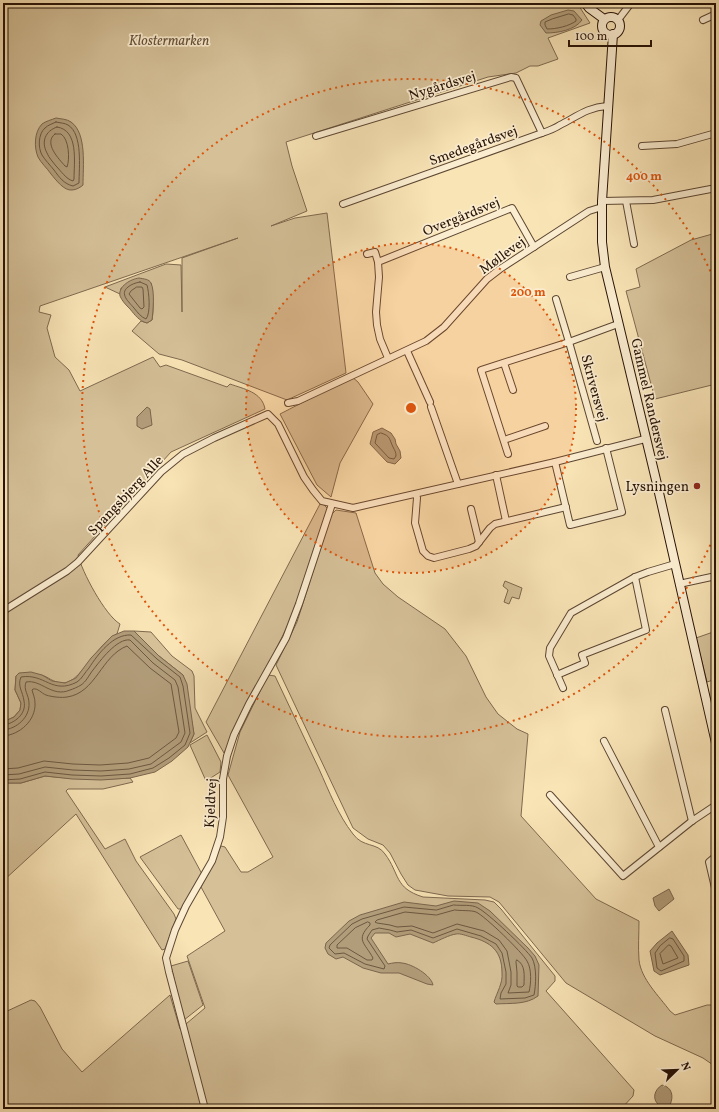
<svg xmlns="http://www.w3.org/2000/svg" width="719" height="1112" font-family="Vollkorn,serif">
  <rect width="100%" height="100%" fill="#f9e4b6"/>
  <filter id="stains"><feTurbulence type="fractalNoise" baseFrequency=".005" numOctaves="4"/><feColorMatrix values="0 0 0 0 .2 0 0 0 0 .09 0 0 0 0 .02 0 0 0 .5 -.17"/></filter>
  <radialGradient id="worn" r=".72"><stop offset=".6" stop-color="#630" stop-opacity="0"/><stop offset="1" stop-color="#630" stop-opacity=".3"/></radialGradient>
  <g fill="#d5c098" stroke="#7e694f">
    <path d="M3,3H577L590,23L548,38L558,59L538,66H530L516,73L488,77L286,142L292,166L307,211L271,226L295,218L327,213L346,373L287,400L182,360L159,354L132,331L141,321L147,323L152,320C154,308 153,295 151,283L121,288L120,294L105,287L166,264L181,265L182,312V258L238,238L40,306L39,312L51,315L47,328L55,357L69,370L80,391L153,357L160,367L166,365L227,387L230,384C244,389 262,392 265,409L171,452L78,555C82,572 105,615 120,624L117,634C98,642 81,682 64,683C52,683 48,676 41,675C33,674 24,676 16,676L15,690L21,703L20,710L14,717L3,722Z"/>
    <polygon points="716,233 716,384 655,399 626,291 640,287 636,269 691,240"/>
    <polygon points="352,377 358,382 373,404 340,463 331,497 317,485 280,414"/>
    <polygon points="320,504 323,504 328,509 294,613 224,753 206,722"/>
    <path d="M336,510L356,513L375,573L383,584L398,597L445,629L466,656L486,697L498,714L517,729L528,734L521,816L596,899L639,921C639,934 638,947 639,960C641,979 659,996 670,1011L675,1015L707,1005H716V1067L703,1058L655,1036L566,983L499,902L490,897L448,896L415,890L408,885L401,874L390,853L383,845L368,839L353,828L276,665L297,622L331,515Z"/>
    <polygon points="505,581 522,588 519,599 512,597 509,604 504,602 508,590 503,586"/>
    <polygon points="134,631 151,632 172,656 192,671 194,676 195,708 207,732 190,743 194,734 183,675 159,656"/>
    <polygon points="716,631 716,679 707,682 696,638"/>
    <path d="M268,675L275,676C290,707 304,738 319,769C329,791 338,815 353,834C363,848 377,842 385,854C400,874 394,888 423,897L485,900L494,902L501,909L555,976V981L546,991L634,1090L633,1096L621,1109H3V1013L31,1000L35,1001L40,1007L62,1049L82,1072L170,995L180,1029L205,1008L187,956L225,931L201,887L221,846L225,847L241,872H248L273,857L228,775L240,732Z"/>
    <polygon points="207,735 221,762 220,772 206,781 190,745"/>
    <path d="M45,776C74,779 101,780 130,778L133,782L103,789H68L66,791L105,849L125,839L136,861L174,914L176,919L165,949L162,950L76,814L3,881V783H21Z"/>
    <polygon points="181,835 202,874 182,909 178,909 140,857"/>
    <polygon points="188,961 203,1005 184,1020 171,966"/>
  </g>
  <g fill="#b29d7a" stroke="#7a654c">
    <path d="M568,10L574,11L582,20C575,30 558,33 546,33L540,25L541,21L551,15Z"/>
    <path d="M56,118C61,119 67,119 71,122C87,133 83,167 83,185C81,187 76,190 72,190C64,191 56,180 51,174C47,168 41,163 38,157C34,148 34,132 42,124C46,121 51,120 56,118Z"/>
    <path d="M139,278C144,279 149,279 151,283C155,291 153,312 152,320L147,323C139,321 135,315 130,309C126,305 122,301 120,296C118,286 131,279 139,278Z"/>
    <polygon points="147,407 150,409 152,425 142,429 137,426 137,417"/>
    <polygon points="382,428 391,433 395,439 396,444 400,451 401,458 395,464 387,462 370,444 373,432"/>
    <polygon points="124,631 134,631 159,656 183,675 187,684 194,734 188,747 172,761 155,772 130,778 101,780 72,779 45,776 21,783 3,783 3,722 14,717 20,710 21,703 15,690 16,676 19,673 31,672 42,675 52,681 65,683 76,678 91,658 112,636"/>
    <polygon points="669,889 674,899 659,911 655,906 653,898"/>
    <path d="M454,901L478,903L490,911L528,948L535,956L539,965L538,996C526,1005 510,1003 496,1004L494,1002C497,992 503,983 502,973C502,951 491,942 471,937C467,936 460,933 456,934C449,935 440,940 433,943L410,934L396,937L389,933H375L371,938L388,964C392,963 398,962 402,963C412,964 431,975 433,985L427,984L399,973H381L363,968L343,957L336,959L328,954L325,948L326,943L349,921L360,915L404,902L436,906Z"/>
    <polygon points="672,931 688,955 689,965 660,975 654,971 650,951 657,943"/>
    <path d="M662,1085C672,1087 674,1096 670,1105C656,1111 648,1094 662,1085Z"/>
  </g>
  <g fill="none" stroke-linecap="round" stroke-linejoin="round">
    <g stroke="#6c5840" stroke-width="1">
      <path d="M569,14L573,15L576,19V21C569,26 557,29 547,29L545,25V22L552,19Z"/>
      <path d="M56,122C60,123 65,123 68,125C83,134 79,168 79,183L73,186C64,184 59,177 54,170C50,165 45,160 42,155C38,148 38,134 45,128C48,125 52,124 56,122Z"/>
      <path d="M57,127C79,130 74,162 74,179L73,181C66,179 61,171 56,166C53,162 49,158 47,153C41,142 45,131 57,127Z"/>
      <path d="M55,134H61C69,139 70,159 67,167L65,166C59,159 43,143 55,134Z"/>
      <path d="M140,282L147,285C149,292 151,313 146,319C141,317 138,313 134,308C129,302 119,294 128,287C132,284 135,283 140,282Z"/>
      <polygon points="137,287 142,287 143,289 144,307 142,309 140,308 129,294 131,291"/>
      <path d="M381,433C391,436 389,439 393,447C395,451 396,452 396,456L394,459L389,458L375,443L377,435Z"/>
      <path d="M3,725C14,724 27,714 24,701C23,692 17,686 21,677C45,673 52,695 77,682C82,679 85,672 89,668C98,654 113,634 131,635L157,659L180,677L183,686L190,733L185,745L169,758L153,768L130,774L101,776L72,775L45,772L20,779L3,780"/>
      <path d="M3,730C17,729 30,717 29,703C29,695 23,690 26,682C41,679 52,698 70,690C73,689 78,687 81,685C86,682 89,675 93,670C100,661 117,638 130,640L153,663L175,680L178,687L185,733L181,742L151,764L129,769L101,771L73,770L45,767L19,774L3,775"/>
      <path d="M3,736C20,735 36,720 35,703C35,698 33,694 32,690L33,689C38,688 41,693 46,695C52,697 62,698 67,697C96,693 101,656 127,646L150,668L171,684L179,732L176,738L149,758L128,763L100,765L73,764L44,761L18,768L3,769"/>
      <path d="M454,905C461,906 472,904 478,908C488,913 526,949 532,958C537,967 536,985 534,995L525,998L500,999L501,993L506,984V972L502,953L496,944L481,936L457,929L433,938L411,930L397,932L390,930L379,928L372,930L368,936L367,939L385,966L384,969L365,964L344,953L335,954L329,948L330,945L352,924L362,919L404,907L436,910Z"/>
      <path d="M455,910C461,911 471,910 476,912C485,916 523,953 527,961C532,969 531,984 529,992L508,993L511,985V972L507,951L499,940L484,931L457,924L433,933L412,926L397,927L390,925L377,923L375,922L377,920L405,912L436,915Z"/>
      <path d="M368,922L370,923V925C355,940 365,943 373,958L372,960H367L347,948H337V945L355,928Z"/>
      <polygon points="670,938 673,939 684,956 684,961 661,971 657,968 655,953 660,946"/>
      <polygon points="669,945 671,946 678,958 663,964 660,954"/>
      <path d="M517,960C526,965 524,976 524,985L522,987H518L517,986V972L516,962Z"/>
    </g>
    <g stroke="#5c4632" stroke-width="8">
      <g id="street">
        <polyline points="618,20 631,3"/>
        <polyline points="703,20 716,14"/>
        <polyline points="316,136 511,77 516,78 542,133"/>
        <polyline points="642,146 677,144 716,133"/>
        <polyline points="602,201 653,200 716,188"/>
        <polyline points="626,201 634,244"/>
        <path d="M343,204L542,133C548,131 554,129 560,125C576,117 588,107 607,106"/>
        <polyline points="367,254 375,252 378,262"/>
        <polyline points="570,277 605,267"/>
        <polyline points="556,299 569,342 597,441"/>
        <polyline points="407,351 430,402"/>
        <polyline points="388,358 380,339 377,325 376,312 379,277 378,262 512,208 534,247"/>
        <polyline points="504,363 513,390"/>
        <polyline points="288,403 298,401 426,341 444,327 487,279 500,269 589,211 602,207"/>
        <polyline points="431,407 458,484"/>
        <polyline points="504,440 545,426"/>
        <polyline points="508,454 481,370 569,342 618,324"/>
        <polyline points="555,462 570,525 622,512 606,448"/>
        <polyline points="496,475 506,521"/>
        <polyline points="416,494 417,498 415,523 423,551 428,556 434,558 469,549 476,546 490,528 495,524 566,507"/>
        <polyline points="471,509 479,542"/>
        <polyline points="679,584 716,576"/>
        <polyline points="3,611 67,571 78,562 161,472 183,454 214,438 268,414 278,424 304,477 313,490 322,501 353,508 555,462 645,439"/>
        <polyline points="557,675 585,663 582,655 646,630 635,577"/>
        <polyline points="563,688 549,656 550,648 571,613 635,577 648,572 675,564"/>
        <polyline points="665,710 692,821"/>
        <polyline points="604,741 659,847"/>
        <polyline points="550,795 623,876 692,821 716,805"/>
        <polyline points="716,856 709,862 716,892"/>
        <polyline points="205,1109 169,972 166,958 175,930 186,906 212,861 220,837 223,817 223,779 227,756 234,735 249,704 286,638 299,604 332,504"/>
      </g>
    </g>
    <g stroke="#271206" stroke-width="10">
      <g id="secondary">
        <polyline points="585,3 589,8 604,19"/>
        <circle cx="611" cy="26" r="9"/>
        <polyline points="613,34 602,201 602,242 605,267 657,484 716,743"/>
      </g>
    </g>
    <use href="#street" stroke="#fbedd0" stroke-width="6"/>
    <use href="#secondary" stroke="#fbedd0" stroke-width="8"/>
  </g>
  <circle cx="411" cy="408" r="165" fill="#de550c" fill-opacity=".12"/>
  <g fill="none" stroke="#de550c" stroke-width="2" stroke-dasharray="2 4">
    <circle cx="411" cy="408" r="165"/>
    <path d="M715 534A329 329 0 1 1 715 282"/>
  </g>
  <circle fill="#8f2418" stroke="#fbedd0" stroke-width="1.5" cx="697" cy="486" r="4"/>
  <g text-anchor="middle" stroke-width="3.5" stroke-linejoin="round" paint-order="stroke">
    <g font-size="14" font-style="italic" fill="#644f39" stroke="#fbedd0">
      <text x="169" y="45">Klostermarken</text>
    </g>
    <g font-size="14" fill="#271206" stroke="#fbedd0">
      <text transform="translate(442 85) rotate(-17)" y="5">Nygårdsvej</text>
      <text transform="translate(473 145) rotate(-20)" y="5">Smedegårdsvej</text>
      <text transform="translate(461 216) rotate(-22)" y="5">Overgårdsvej</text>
      <text transform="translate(502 255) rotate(-36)" y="5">Møllevej</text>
      <text transform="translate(595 388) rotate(75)" y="5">Skriversvej</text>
      <text transform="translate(650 399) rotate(77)" y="5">Gammel Randersvej</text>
      <text transform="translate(125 495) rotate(-47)" y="5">Spangsbjerg Alle</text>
      <text transform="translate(210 803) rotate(-87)" y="5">Kjeldvej</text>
    </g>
    <g font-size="14" fill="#271206" stroke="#fbedd0" text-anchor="end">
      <text x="689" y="491">Lysningen</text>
    </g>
  </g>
  <circle cx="411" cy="408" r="6" fill="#de550c" stroke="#fbedd0" stroke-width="2"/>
  <g font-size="12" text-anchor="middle" font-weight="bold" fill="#de550c" stroke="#fbedd0" stroke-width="3.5" stroke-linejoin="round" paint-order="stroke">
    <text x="644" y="180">400 m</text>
    <text x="528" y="296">200 m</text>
  </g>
  <rect width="719" height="1112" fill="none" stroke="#f9e4b6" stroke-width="16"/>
  <rect x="4" y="4" width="711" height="1104" fill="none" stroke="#271206" stroke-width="2"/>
  <rect x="8" y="8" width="703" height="1096" fill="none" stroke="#271206"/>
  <g transform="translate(677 1070) rotate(67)" stroke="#fbedd0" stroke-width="3" paint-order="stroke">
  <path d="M0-3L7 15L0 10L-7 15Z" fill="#271206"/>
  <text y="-6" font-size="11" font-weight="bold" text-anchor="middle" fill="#271206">N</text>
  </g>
  <path d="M569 40v6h82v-6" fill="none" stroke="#271206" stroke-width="2"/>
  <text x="575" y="40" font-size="12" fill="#271206" stroke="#fbedd0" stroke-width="3" paint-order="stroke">100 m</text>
  <rect width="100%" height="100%" filter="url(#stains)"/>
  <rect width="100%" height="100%" fill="url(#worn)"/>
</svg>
